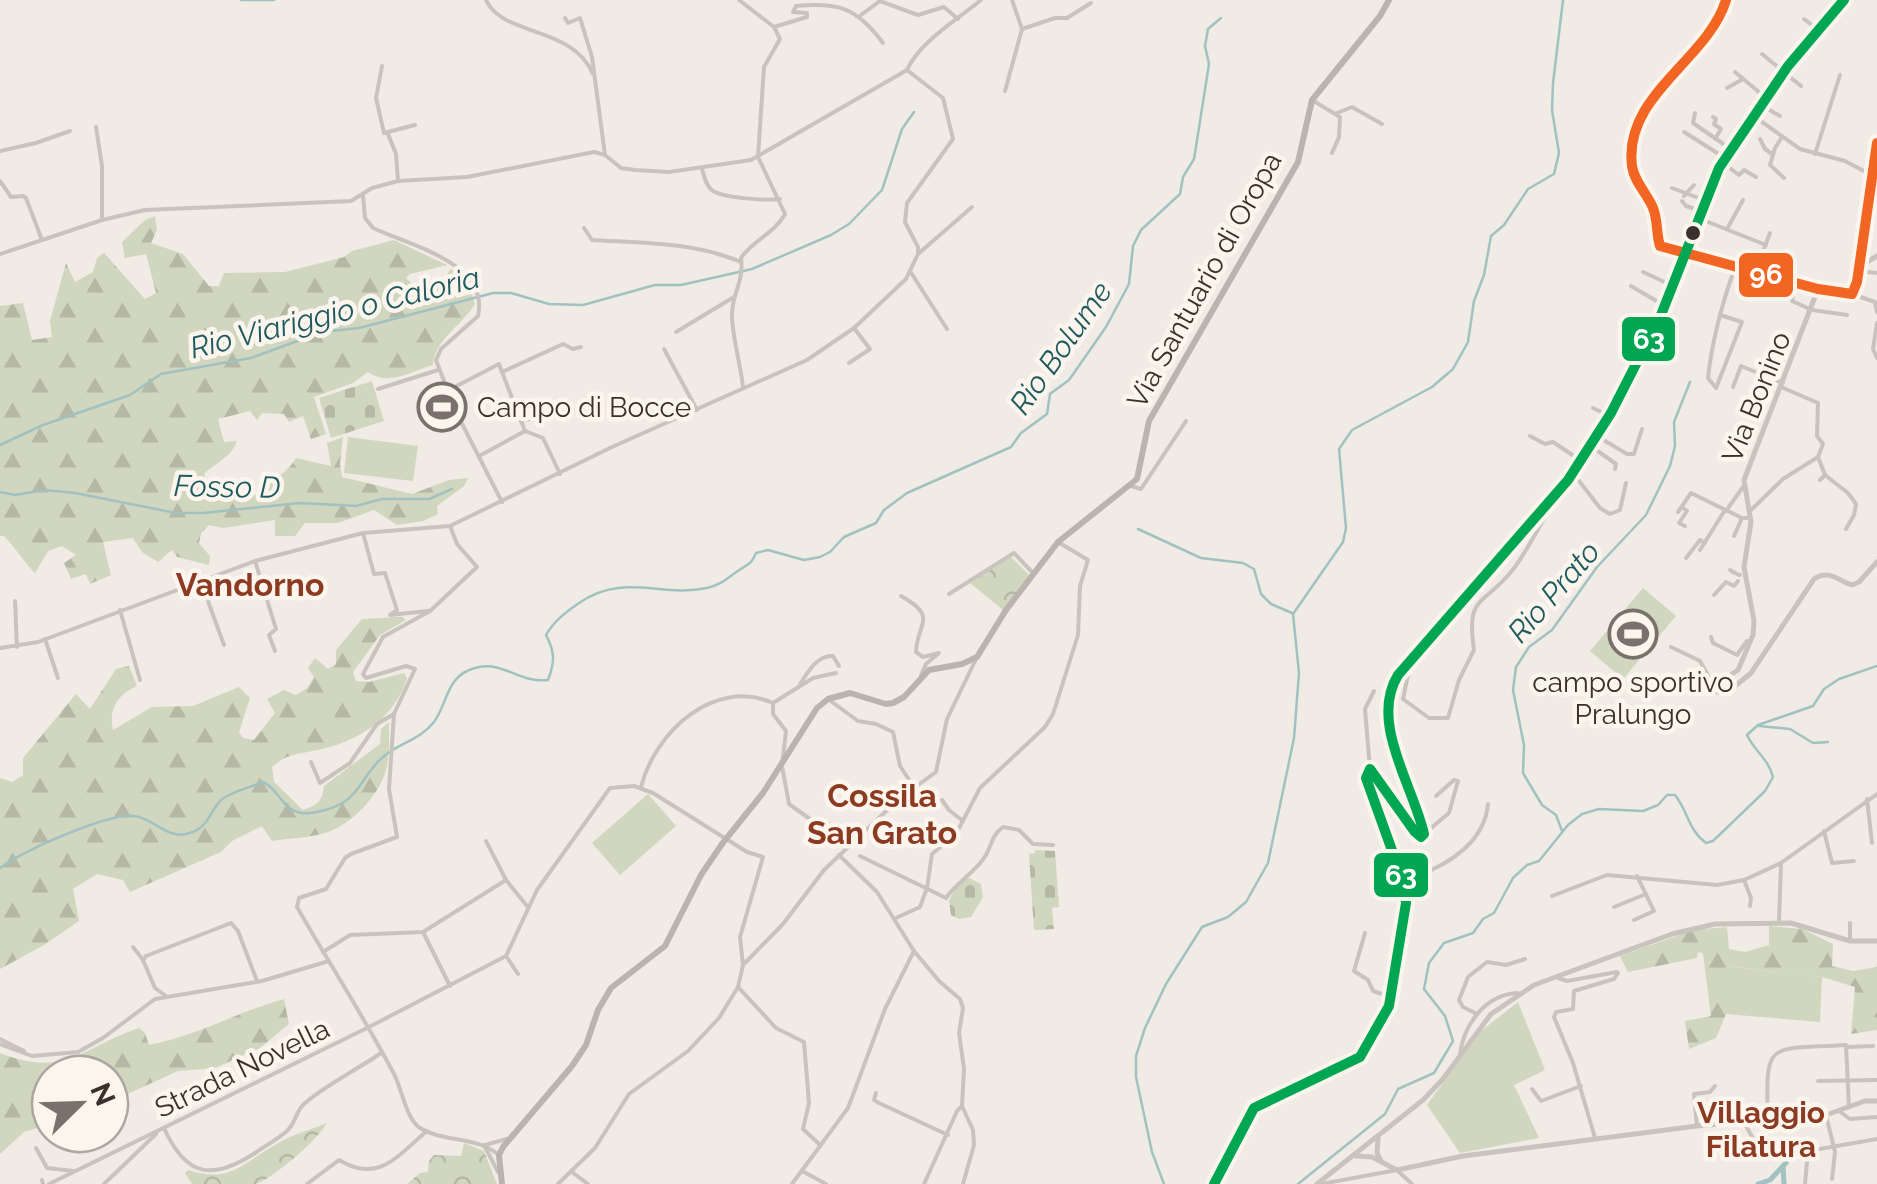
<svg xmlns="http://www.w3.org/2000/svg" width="1877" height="1184" font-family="Raleway,sans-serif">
  <defs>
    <pattern id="forest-firs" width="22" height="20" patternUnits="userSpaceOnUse" patternTransform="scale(2.5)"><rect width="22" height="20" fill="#d1d6bf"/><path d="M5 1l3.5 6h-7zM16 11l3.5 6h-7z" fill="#b4b8a4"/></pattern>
    <pattern id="cemetery-stones" width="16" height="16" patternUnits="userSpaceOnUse" patternTransform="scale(2.5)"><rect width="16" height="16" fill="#d1d6bf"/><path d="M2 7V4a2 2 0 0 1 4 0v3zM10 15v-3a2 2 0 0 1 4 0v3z" fill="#b4b8a4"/></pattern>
    <pattern id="park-crowns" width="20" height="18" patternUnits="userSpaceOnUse" patternTransform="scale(2.5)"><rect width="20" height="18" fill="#d1d6bf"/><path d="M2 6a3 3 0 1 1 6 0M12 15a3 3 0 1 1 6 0" fill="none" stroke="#b4b8a4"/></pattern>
  </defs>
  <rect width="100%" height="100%" fill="#f0ebe5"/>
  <g fill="#d1d6bf">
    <polygon points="348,437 418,446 413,481 344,473"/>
    <polygon points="1643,588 1676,616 1623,679 1590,651"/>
    <polygon points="648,794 676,826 620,875 592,843"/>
    <polygon points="1726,966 1822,977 1820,1022 1726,1014"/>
    <polygon points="1518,1002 1545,1070 1514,1085 1539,1138 1460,1153 1427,1105 1481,1031"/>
  </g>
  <g fill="url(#forest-firs)">
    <path d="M155,216L157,230L151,243L183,254L209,286H219L224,273L285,272L344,257L352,251L394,240L447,265L410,274L406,278L417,288L441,282L451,269L469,285L454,289L456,298L472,294L475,304C463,324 433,342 433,365C411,371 389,387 368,372L353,383L314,397L326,434L311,439L303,416L289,422L284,414L262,413L257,420L250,411L218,419L224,442L237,441C231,458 216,462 204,474L211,497L263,495C271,478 287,474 296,458L331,466L327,443L343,437L340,464L342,477L412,494L449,480L468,478L464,486L437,506L438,514L423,521L397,525L374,510L338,523H305L295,536H275V520L223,528L209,525L201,533L199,543L210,556L209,565L177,557L172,550L158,562L142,552L133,538L103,542L111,575L90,584L86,574L71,579L64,563L76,555L62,546L48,551L35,573C31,570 11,543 4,536H0V306L23,303L32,340L52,337L50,321L66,263L75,282L93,272L97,258L104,253L145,299L156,293L146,254L125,258L122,242L145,220Z"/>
    <path d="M402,617L406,620L380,635L353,672L356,681L369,682L404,673L407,678C395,717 361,740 322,749C303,754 288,752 272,767L274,782L303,810C317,805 322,802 324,786L380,744L381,729L389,722C389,737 390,755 386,770C380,794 352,824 328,832C310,838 290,838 272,841L262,826L232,841L221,852L130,892L123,880L97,874L73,889L79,921L44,945L0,969V778L12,782L23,775V758L76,694L90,709L116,669L129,666L137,686C118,694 108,709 113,730L152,707L193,706L239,687L250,698L239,732L243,738L254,740L275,713L267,699L284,690L296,695L307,688L314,677L308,668L315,658L328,669L336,664V650L362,619Z"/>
    <polygon points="1769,926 1802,929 1833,944 1832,966 1853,971 1877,967 1877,1030 1851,1034 1855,987 1822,977 1727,966 1726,1014 1716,1038 1689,1049 1685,1021 1711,1016 1703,953 1698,952 1697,958 1628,972 1620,956 1693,930 1727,927 1729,949 1745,952 1769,945"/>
    <path d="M284,999L289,1024L260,1048L215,1068L178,1071L110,1102V1074H50V1124L24,1132L0,1154V1053C67,1079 82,1047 139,1028L145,1033L149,1045C197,1036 237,1012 284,999Z"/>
  </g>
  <g fill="url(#cemetery-stones)">
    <polygon points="372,381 384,421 331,438 319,398"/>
    <polygon points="1035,850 1055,851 1059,907 1052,908 1054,929 1034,930 1029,854 1035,853"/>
    <polygon points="969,878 981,884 983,897 971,917 959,919 951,915 949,901 958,883"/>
  </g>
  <g fill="url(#park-crowns)">
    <polygon points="1011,557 1029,575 1003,610 970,583"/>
    <path d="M327,1123C317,1141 273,1178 256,1184C244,1184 207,1184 192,1184L185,1173L188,1170C230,1183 240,1165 275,1145C290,1135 310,1130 327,1123Z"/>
    <polygon points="464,1143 484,1151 497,1184 407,1184 420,1173 428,1172 429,1161 434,1155 461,1156"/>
  </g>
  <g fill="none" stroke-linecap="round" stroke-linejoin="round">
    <g stroke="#a1c2c1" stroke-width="2.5">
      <polyline points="241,0 274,0"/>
      <polyline points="0,445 43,425 130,395 161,374 251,358 322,332 359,328 493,293 511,293 549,304 583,305 655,285 681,285 752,269 831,235 849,224 882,190 902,129 914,112"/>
      <polyline points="0,492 15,495 44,490 75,493 176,513 203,513 300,503 356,506 382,499 429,499 452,489"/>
      <polyline points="1138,529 1201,558 1243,563 1254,569 1261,594 1271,604 1292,613"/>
      <polyline points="1759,726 1790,729 1813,743 1828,742"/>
      <polyline points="1562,831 1556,815 1542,805 1523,773 1524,745 1513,690 1516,667 1529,647 1552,630 1597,567 1646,515 1670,466 1675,446 1674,422 1690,382"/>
      <path d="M0,868C19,852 110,812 134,816C154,818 168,841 190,833C208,828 210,811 221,800C230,792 251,787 263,782C276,788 279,801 291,809C300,815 311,814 321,811C362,802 358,778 383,757C399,743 420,740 434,722C446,706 447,680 467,671C499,655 517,684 548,680C555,662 555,652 546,635C554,621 566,612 579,603C623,572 661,598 707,588C722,585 729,576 741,569C750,563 751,564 756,553L768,550L804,560L820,557L830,552L844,537L876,523L884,510L907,493L1011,447L1021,433L1047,414L1050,394L1069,380L1106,327L1129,284L1133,246L1141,230L1180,194L1183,177L1194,159L1198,134L1209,64L1205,46L1208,29L1221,18"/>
      <polyline points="1164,1184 1152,1152 1136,1077 1136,1056 1145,1028 1166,984 1202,927 1228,917 1246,902 1268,863 1294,738 1299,673 1293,614 1343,542 1346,528 1339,449 1352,430 1432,387 1453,369 1468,342 1474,301 1484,275 1491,236 1504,225 1528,189 1554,174 1559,153 1552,110 1553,83 1563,0"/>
      <path d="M1298,1184L1385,1114L1398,1089L1434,1073L1453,1041L1445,1016L1424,989L1429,963L1444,943L1473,933L1483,919L1494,913L1513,878L1527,865L1539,861L1568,825L1582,814L1599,809L1643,811L1658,805L1667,795H1675C1688,811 1688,830 1706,843L1713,841L1765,791L1773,777C1768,758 1755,752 1747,735L1758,725L1813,706L1824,689L1839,679L1877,666"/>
    </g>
    <g stroke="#a1c2c1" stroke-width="5">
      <polyline points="1758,1184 1770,1180 1783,1166"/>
      <polyline points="1784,1184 1783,1166 1786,1163"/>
    </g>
    <g stroke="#c9c3be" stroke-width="4">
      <path d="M486,0C503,37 572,25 593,74"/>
      <path d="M739,0L774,27L780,39L764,67L758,157L785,214C775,233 753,240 741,258C744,282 733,291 732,313C731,332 741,366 743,387"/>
      <polyline points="861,15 880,1 918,15 944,7 958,19"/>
      <polyline points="565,18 568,23 580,18 592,57 605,155"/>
      <polyline points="1804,19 1819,30"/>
      <path d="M774,27L807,17V13L793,12L796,6C839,2 857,8 883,43"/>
      <polyline points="1022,29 1055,18 1067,18 1091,3"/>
      <polyline points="1762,54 1801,86"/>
      <polyline points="382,66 376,98 384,133 415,125"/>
      <polyline points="1735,72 1766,98"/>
      <polyline points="1727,88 1743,79"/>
      <polyline points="1005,91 1022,29 1012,0"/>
      <polyline points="1312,100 1340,117 1339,137 1332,153"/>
      <polyline points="1763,106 1780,116"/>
      <polyline points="1337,113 1352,107 1382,124"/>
      <polyline points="1695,113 1693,123 1732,150"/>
      <polyline points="1713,117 1716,119 1714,124 1721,129 1715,139"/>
      <polyline points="1755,117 1800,149 1845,161 1877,178"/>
      <polyline points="96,127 102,166 102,220"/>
      <polyline points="1684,132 1722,156"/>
      <polyline points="388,134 396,154 398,181"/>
      <polyline points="1782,137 1775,148 1770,165 1784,178"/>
      <polyline points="1760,139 1765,149 1772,154"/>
      <polyline points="0,151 36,143 70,131"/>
      <polyline points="1815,154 1840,75"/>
      <polyline points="1723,163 1739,175 1744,170 1756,177"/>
      <path d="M702,169C704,176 706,186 713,191C725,198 766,201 780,199"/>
      <polyline points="0,181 11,197 23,196 26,198 42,240"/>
      <polyline points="1672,188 1704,200"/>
      <path d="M363,196L365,218L373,228C409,245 490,263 478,316L441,349L436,360L456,412L502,502"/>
      <polyline points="1684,196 1694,185"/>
      <polyline points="1682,201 1686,206 1701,211"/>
      <polyline points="1698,218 1766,245"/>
      <path d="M584,228L592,240C642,243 694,242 741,262"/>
      <polyline points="1727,229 1743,200"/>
      <path d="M0,254L102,220L145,210L351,201L372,188L398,181L467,177L594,152L605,155L621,168L635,170L669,172L751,160L907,70C920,41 957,20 981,0"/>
      <polyline points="918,254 972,207"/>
      <polyline points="1760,259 1770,233"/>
      <polyline points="1860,266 1867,272 1877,273"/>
      <polyline points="910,271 947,329"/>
      <polyline points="1643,272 1673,286"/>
      <polyline points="1785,280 1782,291 1793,295 1792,301 1812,310 1847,315"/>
      <polyline points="1631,286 1665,306"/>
      <polyline points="1852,294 1875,302 1877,312"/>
      <polyline points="1877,323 1873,349 1877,358"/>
      <polyline points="1656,324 1675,333"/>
      <polyline points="676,332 734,297"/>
      <polyline points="664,349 697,410"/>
      <polyline points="849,363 870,349 854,328"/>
      <polyline points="502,372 525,431 543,438 560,474"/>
      <polyline points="1733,387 1741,366 1783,383"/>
      <path d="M1716,388L1708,378C1712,339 1722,304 1735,267"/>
      <polyline points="1716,388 1742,322 1720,315"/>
      <polyline points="378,389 438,370"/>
      <polyline points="447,391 499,364 502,372 563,344 573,349 581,347"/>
      <polyline points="1593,408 1609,416"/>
      <polyline points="521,421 578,409"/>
      <polyline points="1595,435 1627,454 1634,454 1642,429"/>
      <polyline points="1530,436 1545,444 1553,442 1580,460"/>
      <polyline points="1588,444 1616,464 1615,469"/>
      <polyline points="481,455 525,431"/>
      <polyline points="1818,457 1825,475 1820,480"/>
      <polyline points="1573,473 1600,508 1610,514 1620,510 1626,483"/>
      <polyline points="1825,475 1848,493 1856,504 1854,515 1846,529"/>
      <polyline points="1131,486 1141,489 1186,421"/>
      <polyline points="1682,507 1687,511 1679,523 1685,526"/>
      <polyline points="1726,511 1743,487"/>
      <polyline points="1678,512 1691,493 1742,518 1750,518"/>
      <polyline points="1749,512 1783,479 1818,457 1823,444 1817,436 1818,403 1781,387"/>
      <path d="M450,526L457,544L477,567L430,611L383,637L363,674L366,678L406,666L415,669L394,714L389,789L397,837L351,854L345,858L326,889L299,898L297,907C329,963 364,1017 394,1074C402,1089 406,1119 420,1128C444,1143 475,1135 499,1155"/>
      <polyline points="363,533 374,574 385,573 397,610 390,615 428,611"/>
      <polyline points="1734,536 1742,518"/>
      <polyline points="1700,550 1725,510"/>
      <polyline points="1686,558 1700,540 1705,543"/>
      <polyline points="255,561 276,629 269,635 275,651"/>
      <polyline points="1730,570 1735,573"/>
      <polyline points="1737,574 1740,575"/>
      <polyline points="205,580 209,604 224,645"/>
      <polyline points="949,594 1014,553 1033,573"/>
      <polyline points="1714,595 1726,582 1734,586 1738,581"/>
      <path d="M901,596C939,617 917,623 916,652L923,657L939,653L926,664L921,675"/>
      <polyline points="15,601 17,647"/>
      <polyline points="120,610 140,680"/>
      <polyline points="1711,637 1713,643 1737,655 1747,641 1751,641"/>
      <polyline points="45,639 58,678"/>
      <polyline points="1671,647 1700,661 1715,688"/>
      <polyline points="0,648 38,642 255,561 363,533 450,526 612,447 807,360 854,328 906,279 918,254 918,247 905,222 907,203 953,139 943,98 907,70"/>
      <path d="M1411,660L1403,699L1429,718H1448L1459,680L1474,650C1466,595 1482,607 1511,572C1525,555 1537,531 1548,511V505"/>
      <path d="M800,684C808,672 817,655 833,656L839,666"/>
      <polyline points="828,699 858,721 876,724 893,732 900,766 914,787"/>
      <polyline points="773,703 813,678 836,673"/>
      <polyline points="311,762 320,783 350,763 377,724 394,714"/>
      <polyline points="1370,769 1365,709 1374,691"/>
      <path d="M641,787C655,732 714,677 773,703V714L786,731L782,766L789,804L824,829"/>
      <polyline points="1867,799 1872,843"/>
      <polyline points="942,800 949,810 963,821"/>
      <polyline points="1824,831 1832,863 1854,861"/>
      <polyline points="1424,834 1449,813 1458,781 1454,780 1436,796"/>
      <polyline points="486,841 506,880 527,906"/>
      <polyline points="845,848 824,829 828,823 850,844"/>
      <polyline points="839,855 877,892 914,951 939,981 960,999 963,1008 959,1033 964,1069 962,1106 973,1130 974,1145 963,1184"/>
      <path d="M860,856L946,898C958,881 976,872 986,855C992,844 992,835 1003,827L1019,830L1033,844L1053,845"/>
      <polyline points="1744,880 1751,898 1750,906"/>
      <path d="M1403,881C1440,869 1484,847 1488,804"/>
      <polyline points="1552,896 1607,875 1717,885 1744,880 1781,863 1877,794"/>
      <polyline points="1614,907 1646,894"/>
      <polyline points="896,918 920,907 927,888 932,854 956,834 980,788 1045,727 1053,714 1078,635 1080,586 1088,560 1058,542"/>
      <polyline points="1634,920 1654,911 1637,876"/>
      <polyline points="1779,922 1781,863"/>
      <polyline points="1850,923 1850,941"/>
      <polyline points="423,932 450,986"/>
      <polyline points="1365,933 1354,971 1368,980 1373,991 1391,997"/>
      <polyline points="133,947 143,960"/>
      <polyline points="323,952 350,935 423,932 506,880"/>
      <polyline points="506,956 518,974"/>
      <polyline points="1558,978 1567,981 1617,972"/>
      <polyline points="738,987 776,1028 804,1042 809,1103 803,1129 819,1144"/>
      <polyline points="166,996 155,988 143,960 146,956 231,923 238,931 257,981"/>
      <polyline points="1477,1014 1463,1007 1459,1000 1468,977 1487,962 1506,965 1525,959"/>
      <polyline points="0,1039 24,1051"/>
      <polyline points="0,1044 32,1056 78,1052 103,1038 155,999 262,981 329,961"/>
      <polyline points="1848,1047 1873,1046"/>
      <path d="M1460,1054C1464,1024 1486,994 1518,993"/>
      <polyline points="1818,1081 1877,1080"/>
      <polyline points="1532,1089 1541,1101 1581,1086"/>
      <polyline points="876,1093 874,1100 879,1103 948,1135"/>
      <polyline points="1839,1111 1850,1119 1877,1117"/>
      <polyline points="1826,1115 1835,1152 1832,1179"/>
      <path d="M1768,1120C1765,1038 1768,1050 1846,1045L1849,1107"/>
      <polyline points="1744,1122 1756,1144 1808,1151 1877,1139"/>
      <polyline points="1697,1126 1694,1094 1710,1092 1715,1086"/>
      <path d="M164,1128C186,1177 212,1181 255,1153C265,1146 278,1139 287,1131C295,1124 296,1112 303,1105C320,1088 360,1068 381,1053"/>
      <polyline points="1595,1138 1573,1063 1554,1017 1556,1012 1573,1009 1574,991 1614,979 1618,973"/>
      <polyline points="484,1145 498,1172"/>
      <polyline points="485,1145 510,1138"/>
      <polyline points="36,1148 47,1168 73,1171"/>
      <polyline points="572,1172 588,1184"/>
      <polyline points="804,1172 826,1184"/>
      <polyline points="42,1180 43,1184"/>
      <polyline points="49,1184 369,1027 506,956 537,890 610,788 634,786 653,793 747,852 763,857 740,937 743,965"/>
      <polyline points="104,1184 156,1134"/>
      <path d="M307,1184L339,1160C379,1184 397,1156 427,1131"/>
      <polyline points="558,1184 595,1148 629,1094 688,1051 719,1018 738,987 743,965 783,924 824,870 900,798 936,772 947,719 977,657"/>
      <polyline points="792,1184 848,1108 885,1009 914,951"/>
      <polyline points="924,1184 957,1111 962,1106"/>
      <polyline points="1321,1184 1397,1170 1412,1184"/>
      <polyline points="1805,1184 1808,1151"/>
    </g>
    <g stroke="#c9c3be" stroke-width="5">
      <path d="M1726,0C1708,60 1623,95 1632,166C1634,182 1647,193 1653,208C1658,220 1656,233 1660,246L1818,289L1852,294L1857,282L1877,143"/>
      <polyline points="1858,267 1877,256"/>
      <path d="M1818,289L1744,480L1751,522L1744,567L1754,621L1753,635L1738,670L1716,685L1717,692H1728L1751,673L1814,579C1829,569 1837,580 1852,585L1859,582L1877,562"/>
      <polyline points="1378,1138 1377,1153 1381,1161"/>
      <polyline points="1356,1156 1372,1157 1397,1170 1463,1156 1697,1126 1826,1115 1865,1101 1877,1101"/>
      <path d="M1214,1184L1254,1108L1360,1057L1389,1006L1406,903L1403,881L1366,778L1370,769L1415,832L1421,837L1424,834C1413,785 1369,722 1398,675L1568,480L1611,413L1661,315L1719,168L1788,66L1844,0"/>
      <polyline points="1317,1184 1423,1100 1443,1079 1491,1014 1534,985 1672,934 1715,924 1791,923 1850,941 1877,941"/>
    </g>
    <g stroke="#bab3ae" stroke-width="6">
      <polyline points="730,834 763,793 817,708 828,699 850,693 886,704 893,703 904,697 929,670 962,664 977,657 1006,610 1058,542 1137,479 1149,421 1298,162 1312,100 1380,16 1389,0"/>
      <polyline points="502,1184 499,1155 503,1147 572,1066 586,1045 598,1010 611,988 665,946 701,875 722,844"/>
    </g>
    <polyline stroke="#bab3ae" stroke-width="6" points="722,844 730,834"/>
    <g stroke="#fbf5ee" stroke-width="18">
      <path id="bus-1" d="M1726,0C1708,60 1623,95 1632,166C1634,182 1647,193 1653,208C1658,220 1656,233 1660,246L1818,289L1852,294L1857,282L1877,143"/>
    </g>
    <g stroke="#fbf5ee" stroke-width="18">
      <path id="bus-2" d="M1214,1184L1254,1108L1360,1057L1389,1006L1406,903L1403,881L1366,778L1370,769L1415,832L1421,837L1424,834C1413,785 1369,722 1398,675L1568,480L1611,413L1661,315L1719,168L1788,66L1844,0"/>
    </g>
    <use href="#bus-1" stroke="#f26522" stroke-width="10"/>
    <use href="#bus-2" stroke="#00a651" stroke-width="10"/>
  </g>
  <defs>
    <g id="stadium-ring" transform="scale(2.5)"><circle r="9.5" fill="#fbf5ee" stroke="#7a716c" stroke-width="1.5"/><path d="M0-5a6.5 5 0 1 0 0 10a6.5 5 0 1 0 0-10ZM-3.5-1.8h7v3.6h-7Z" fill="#7a716c"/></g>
  </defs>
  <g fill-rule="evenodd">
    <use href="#stadium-ring" x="442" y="407"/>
    <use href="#stadium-ring" x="1633" y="634"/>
  </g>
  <circle fill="#3b302b" stroke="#fbf5ee" stroke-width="4" cx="1693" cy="233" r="9"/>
  <g text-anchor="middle" stroke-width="9" stroke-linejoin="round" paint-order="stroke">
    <g font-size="28" fill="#3b302b" stroke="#fbf5ee">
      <text transform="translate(1204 280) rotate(-61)" y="10">Via Santuario di Oropa</text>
      <text transform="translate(1756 397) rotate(-68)" y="10">Via Bonino</text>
      <text transform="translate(242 1068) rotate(-26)" y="10">Strada Novella</text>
    </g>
    <g font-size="28" fill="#3b302b" stroke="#fbf5ee" text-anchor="start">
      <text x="477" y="417">Campo di Bocce</text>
      <text x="1633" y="692" text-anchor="middle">campo sportivo<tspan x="1633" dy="32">Pralungo</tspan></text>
    </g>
    <g font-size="30" font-style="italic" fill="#1f5a5e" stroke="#fbf5ee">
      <text transform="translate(335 313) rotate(-14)" y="10">Rio Viariggio o Caloria</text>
      <text transform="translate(1061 348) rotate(-55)" y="10">Rio Bolume</text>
      <text transform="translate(227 487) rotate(1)" y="10">Fosso D</text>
      <text transform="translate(1554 592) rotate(-49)" y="10">Rio Prato</text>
    </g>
    <g font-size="30" font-weight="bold" fill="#8c3b22" stroke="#fbf5ee">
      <text x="1761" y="1123">Villaggio<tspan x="1761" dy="34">Filatura</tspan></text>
    </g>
    <g font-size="32" font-weight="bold" fill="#8c3b22" stroke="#fbf5ee">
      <text x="250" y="596">Vandorno</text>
      <text x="882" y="807">Cossila<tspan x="882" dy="37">San Grato</tspan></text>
    </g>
  </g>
  <g stroke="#fbf5ee" stroke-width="4">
    <rect x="1737" y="251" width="58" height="48" rx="10" fill="#f26522"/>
    <rect x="1620" y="315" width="57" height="48" rx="10" fill="#00a651"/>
    <rect x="1372" y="851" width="58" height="48" rx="10" fill="#00a651"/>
  </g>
  <g font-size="28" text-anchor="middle" font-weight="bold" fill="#fff">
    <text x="1766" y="284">96</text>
    <text x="1649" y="349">63</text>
    <text x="1401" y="885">63</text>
  </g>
  <g transform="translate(80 1104) rotate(67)"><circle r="48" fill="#fbf5ee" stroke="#aea6a0" stroke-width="2.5"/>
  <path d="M0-8L18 38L0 25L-18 38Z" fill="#7a716c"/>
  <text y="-15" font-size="28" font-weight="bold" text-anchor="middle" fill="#3b302b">N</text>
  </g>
</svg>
